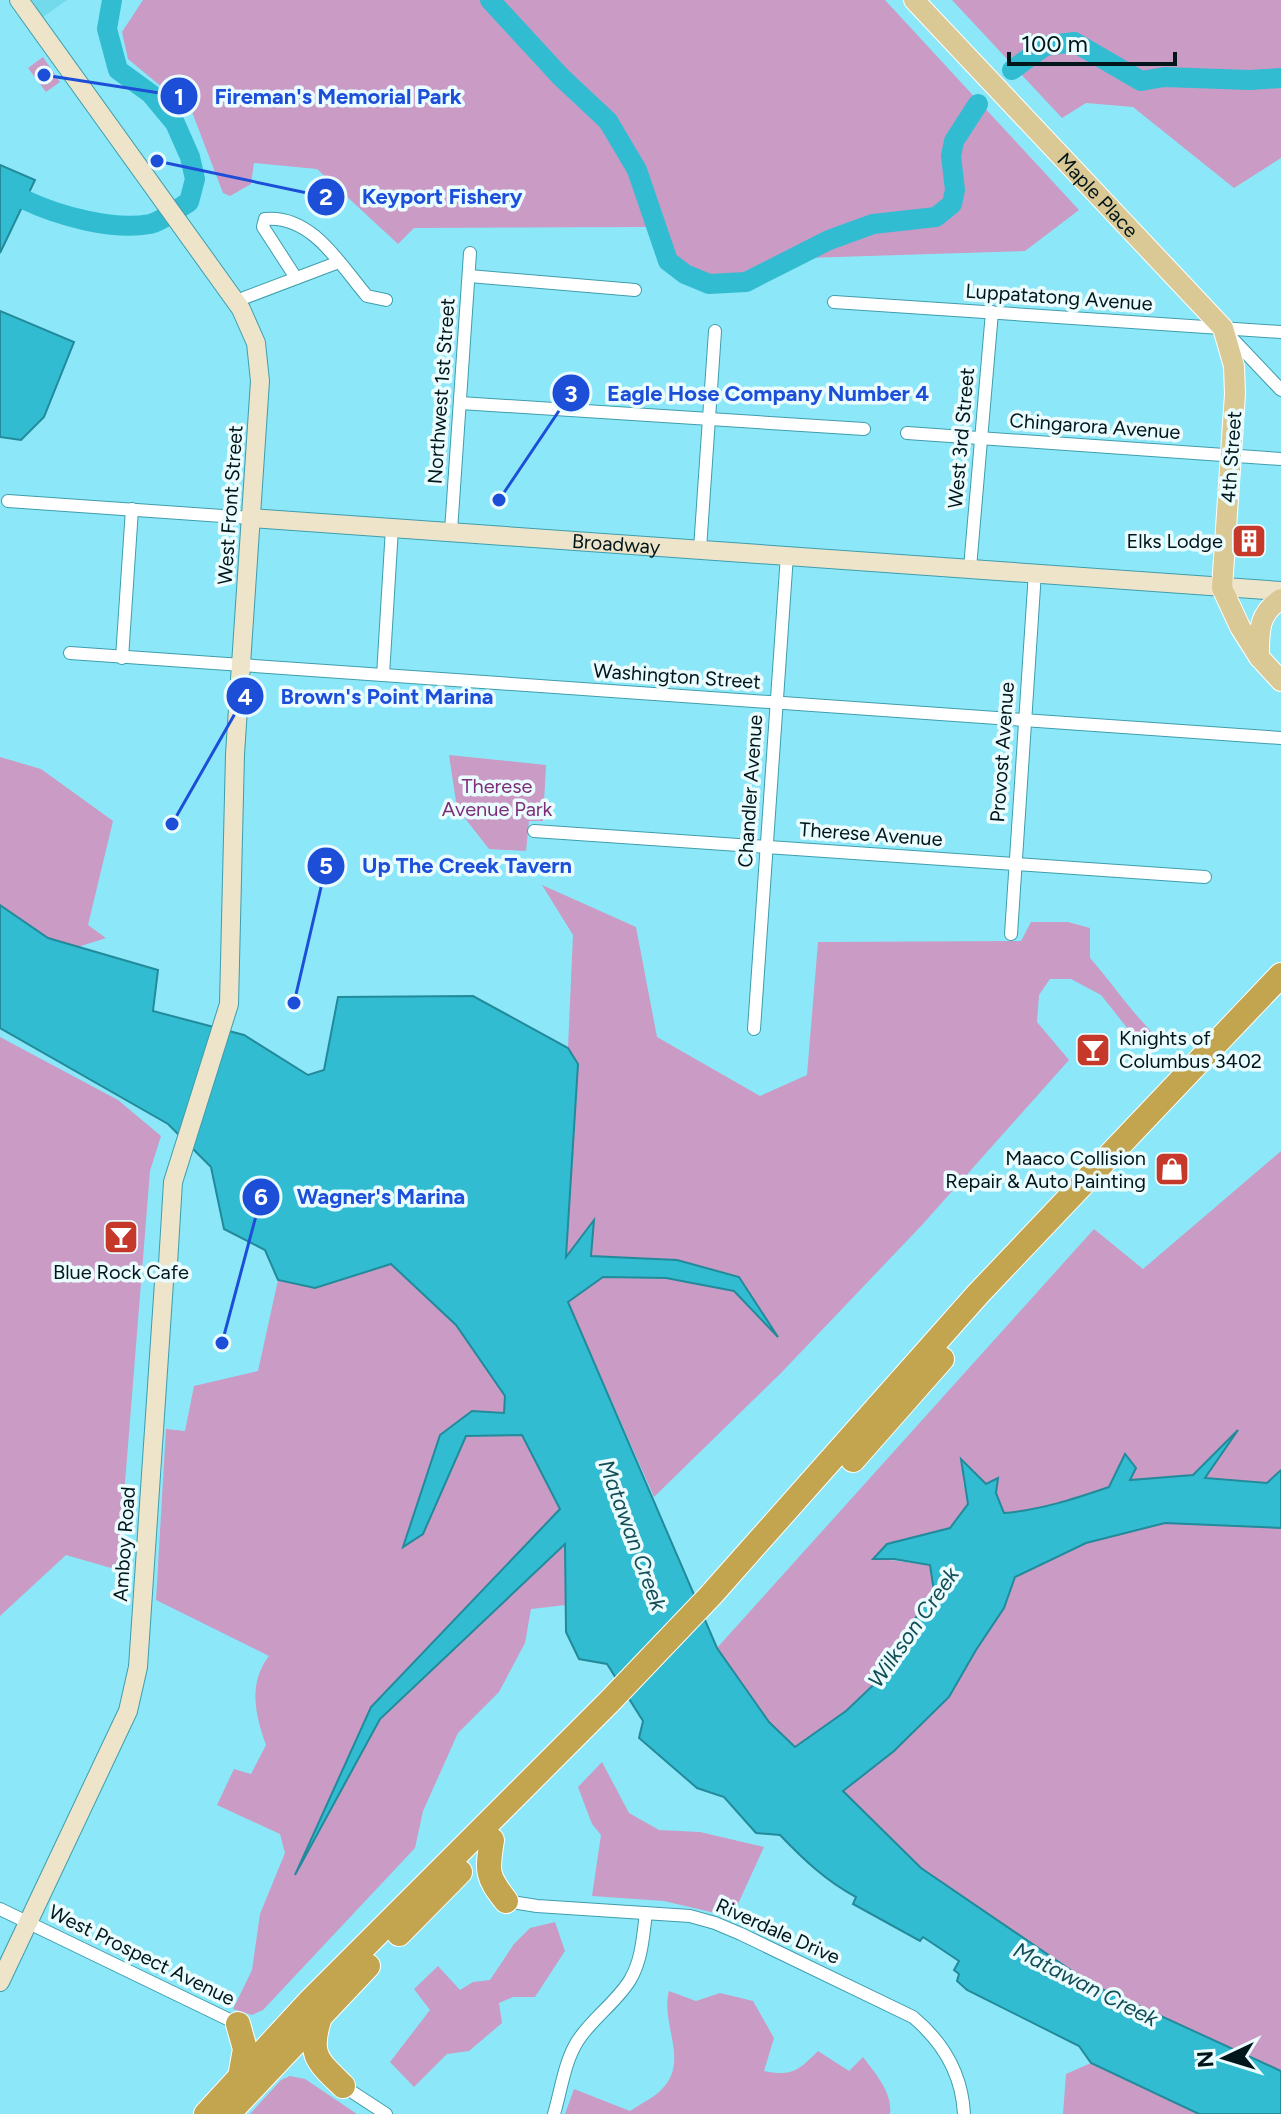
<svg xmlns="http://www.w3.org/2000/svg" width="1281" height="2114" font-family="Figtree,sans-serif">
  <rect width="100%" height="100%" fill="#8ce8f8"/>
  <polygon fill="#73daec" points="32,0 67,0 43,17"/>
  <g fill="#ca9bc5">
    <polygon points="143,0 885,0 1079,210 1025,251 806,258 756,288 706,290 668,269 649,227 414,228 398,244 317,169 254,163 251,184 230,196 223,193 192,112 128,59 122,32"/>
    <polygon points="952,0 1281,0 1281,158 1234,188 1133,107 1086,103 1062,118"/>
    <polygon points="43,57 60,82 46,92 28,68"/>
    <polygon points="449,755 546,765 543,821 529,821 526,851 489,849 457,808"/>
    <polygon points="0,757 41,769 113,821 88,925 106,938 78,947 48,938 0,905"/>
    <path d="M542,885L636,927L657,1037L760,1096L807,1075L818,942L1021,941L1031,922H1068L1090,928V958C1113,984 1131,1012 1156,1036L1144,1049L1101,995L1071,979H1050L1039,995L1037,1022L1069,1060L922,1225L781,1373L654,1497L568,1302L603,1277L666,1278L734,1291L774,1332L739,1277L677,1260L591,1256L593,1222L566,1259L578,1064L568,1048L573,935Z"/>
    <polygon points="0,1037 118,1100 161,1136 150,1171 118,1570 66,1555 0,1616"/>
    <polygon points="1281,1151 1281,1470 1267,1483 1205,1478 1234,1434 1193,1475 1129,1480 1065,1502 1004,1514 996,1493 998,1479 986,1484 963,1460 963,1482 968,1504 950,1528 874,1558 930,1565 934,1590 904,1635 885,1674 846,1711 795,1747 769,1722 717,1648 1094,1229 1143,1269"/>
    <path d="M391,1264L456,1325L505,1396L504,1413L472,1411L423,1534L466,1436L522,1435L560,1510L371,1707L302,1861L380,1719L565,1543L566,1605L531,1609L525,1643L499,1692L458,1733L423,1811L415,1848L263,2010L252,2015L233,2009L252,1970L260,1914L285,1853L280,1834L217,1805L234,1769L251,1774L266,1745C255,1715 248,1683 269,1656L156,1600L166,1429L185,1431L194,1386L258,1371L278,1280L315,1288Z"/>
    <polygon points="1165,1523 1281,1528 1281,2071 1091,1984 921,1868 842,1791 894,1751 976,1650 1004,1608 1015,1577 1086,1543"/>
    <polygon points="602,1762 629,1813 659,1830 700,1832 764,1847 732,1917 664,1901 592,1896 601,1835 592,1824 578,1787"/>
    <polygon points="555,1922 565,1951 535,1997 513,1997 499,2003 502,2023 469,2051 447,2054 414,2087 390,2062 430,2010 414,1989 438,1966 460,1990 473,1982 490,1980 514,1944 530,1928"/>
    <path d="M669,1991L696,2001L720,1993L753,2001L774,2038L764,2071C792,2077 799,2070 818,2051L849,2071L863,2057C875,2073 893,2093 890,2114H565L574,2089L630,2111C640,2104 654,2098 662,2089C690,2061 660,2023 669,1991Z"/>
    <polygon points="1091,2063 1199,2114 1063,2114 1066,2074"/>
    <polygon points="290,2076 305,2079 357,2114 250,2114 281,2080"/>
  </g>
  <g fill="#31bcd1" stroke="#228a9a" stroke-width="2">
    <polygon points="0,165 35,180 0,253"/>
    <polygon points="0,311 74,342 44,417 21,440 0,437"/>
    <path d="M0,905L48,938L158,970L153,1011L244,1035L308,1075L324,1070L338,997L473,996L568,1048L578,1064L566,1257L594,1220L591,1256L677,1260L739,1277L778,1337L734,1291L666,1278L603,1277L568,1302L717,1648L769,1722L795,1747L846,1711L885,1674L904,1635L934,1591L930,1565L894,1559H873L887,1544L950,1528L968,1504L961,1459L986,1484L998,1478L996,1493L1004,1513C1040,1510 1074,1499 1109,1487L1125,1454L1136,1468L1130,1480L1193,1475L1238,1430L1205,1478L1267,1483L1281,1470V1528L1165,1523L1086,1543L1015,1577L1004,1608L976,1650L949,1697L894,1751L843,1791L921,1868L1091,1984L1281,2071V2114H1199L1091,2063L1079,2046L967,1990L957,1981L959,1974L954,1970L959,1961L923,1937L920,1941L853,1904L856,1897C826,1881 803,1859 780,1835L756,1833L724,1797L697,1788L639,1738L643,1721L607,1664L579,1659L566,1632L565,1544L380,1719L295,1875L371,1707L560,1509L522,1435L466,1436L423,1534L403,1547L440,1435L472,1411L504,1413L505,1396L456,1325L391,1264L315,1288L278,1280L265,1250L224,1229L211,1167L168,1124L0,1028Z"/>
  </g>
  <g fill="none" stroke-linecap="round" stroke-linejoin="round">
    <g stroke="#31bcd1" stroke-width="20">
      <polyline points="490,0 561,77 608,121 637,170 668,261 685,274 709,284 746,282 829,240 873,224 936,217 952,204 955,190 951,156 954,141 978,104"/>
      <polyline points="1012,70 1045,46 1074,42 1141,81 1164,77 1250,80 1281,78"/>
      <path d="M25,200C59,216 113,231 150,224C163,221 177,209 189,202L195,179L190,157L175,123L151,94L118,70L107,29L112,0"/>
    </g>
    <g stroke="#3f9dac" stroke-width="14">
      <g id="street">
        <polyline points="469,276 635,290"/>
        <path d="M296,278L263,227L265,219C312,214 341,266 367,296L386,300"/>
        <polyline points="236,301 339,262"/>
        <polyline points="834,302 1281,332"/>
        <polyline points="1228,334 1281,390"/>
        <polyline points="460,403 864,429"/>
        <polyline points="907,433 1281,459"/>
        <polyline points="8,501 251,518"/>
        <polyline points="451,531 470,253"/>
        <polyline points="700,549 715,331"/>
        <polyline points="970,568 992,312"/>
        <polyline points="70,653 1281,738"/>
        <polyline points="122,658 132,509"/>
        <polyline points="383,675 392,528"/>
        <polyline points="534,831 1205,877"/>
        <polyline points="1011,934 1035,572"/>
        <polyline points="754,1029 787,555"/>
        <path d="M506,1901L537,1906L690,1916L715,1923L741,1934L913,2017C944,2043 962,2074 964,2114"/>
        <polyline points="0,1909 238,2024"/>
        <polyline points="343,2086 386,2114"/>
        <path d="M554,2114C561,2091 564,2063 577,2042C591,2019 616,2003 630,1980C642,1960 643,1936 646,1913"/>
      </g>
    </g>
    <g stroke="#3f9dac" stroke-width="20">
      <g id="secondary">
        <path id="s1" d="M251,518L1281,591"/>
        <polyline points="0,1982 128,1711 138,1667 164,1282 168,1264 173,1182 229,1004 235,754 260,381 256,343 241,309 19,0"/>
      </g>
    </g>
    <g stroke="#fff" stroke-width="22">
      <g id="primary">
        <path id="s2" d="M914,0L1223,328L1234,366L1235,394L1222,588L1240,627L1259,657L1281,681"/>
        <path d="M1259,657C1259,631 1258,614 1281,599"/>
      </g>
    </g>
    <g stroke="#fff" stroke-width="26">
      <g id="highway">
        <polyline points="853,1460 942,1359"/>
        <path d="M492,1840C487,1871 486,1876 506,1901"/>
        <polyline points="399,1934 460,1872"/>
        <path d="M320,2017C308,2054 316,2060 343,2086"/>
        <polyline points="238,2024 245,2049 240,2077"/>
        <polyline points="206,2114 308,2003 609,1702 711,1595 978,1294 1281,975"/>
        <polyline points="228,2114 368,1966"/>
      </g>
    </g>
    <use href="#street" stroke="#fff" stroke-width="12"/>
    <use href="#secondary" stroke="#ede4ca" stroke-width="18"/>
    <use href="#primary" stroke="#dbc995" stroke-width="20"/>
    <use href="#highway" stroke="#c3a54f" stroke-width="24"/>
  </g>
  <defs>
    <g id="building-square" transform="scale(1.8)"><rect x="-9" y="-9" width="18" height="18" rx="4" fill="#c6392a" stroke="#ebfcff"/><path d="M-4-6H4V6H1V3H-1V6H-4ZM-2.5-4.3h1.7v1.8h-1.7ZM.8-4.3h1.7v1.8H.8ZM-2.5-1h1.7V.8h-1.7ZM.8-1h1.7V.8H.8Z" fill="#fff"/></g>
    <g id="bar-square" transform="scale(1.8)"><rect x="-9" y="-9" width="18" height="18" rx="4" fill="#c6392a" stroke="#ebfcff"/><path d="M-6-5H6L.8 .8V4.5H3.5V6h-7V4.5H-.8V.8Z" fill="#fff"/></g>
    <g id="shop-square" transform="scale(1.8)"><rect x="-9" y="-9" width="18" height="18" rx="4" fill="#c6392a" stroke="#ebfcff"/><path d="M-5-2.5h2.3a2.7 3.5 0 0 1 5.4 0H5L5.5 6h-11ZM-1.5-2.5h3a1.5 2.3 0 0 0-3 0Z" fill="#fff"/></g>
  </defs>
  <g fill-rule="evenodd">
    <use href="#building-square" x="1249" y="541"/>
    <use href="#bar-square" x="1093" y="1050"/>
    <use href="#shop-square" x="1172" y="1169"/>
    <use href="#bar-square" x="121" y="1237"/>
  </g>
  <g text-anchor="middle" stroke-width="7" stroke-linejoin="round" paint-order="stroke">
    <g font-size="20" fill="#00161b" stroke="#ebfcff">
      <text dy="7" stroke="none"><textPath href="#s2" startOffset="268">Maple Place</textPath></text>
      <text transform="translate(1059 297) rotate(4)" y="7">Luppatatong Avenue</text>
      <text transform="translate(441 391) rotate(-86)" y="7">Northwest 1st Street</text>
      <text transform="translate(1095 426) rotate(4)" y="7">Chingarora Avenue</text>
      <text transform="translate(961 438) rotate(-85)" y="7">West 3rd Street</text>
      <text transform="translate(1231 457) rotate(-86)" y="7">4th Street</text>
      <text transform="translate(230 505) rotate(-86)" y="7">West Front Street</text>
      <text dy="7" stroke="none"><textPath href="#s1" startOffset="366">Broadway</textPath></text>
      <text transform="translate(677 676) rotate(4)" y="7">Washington Street</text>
      <text transform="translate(1002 752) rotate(-86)" y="7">Provost Avenue</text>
      <text transform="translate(750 791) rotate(-86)" y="7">Chandler Avenue</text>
      <text transform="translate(871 834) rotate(4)" y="7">Therese Avenue</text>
      <text transform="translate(124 1544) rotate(-86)" y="7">Amboy Road</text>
      <text transform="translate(778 1931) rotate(24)" y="7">Riverdale Drive</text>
      <text transform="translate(142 1955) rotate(26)" y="7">West Prospect Avenue</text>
    </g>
    <g font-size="20" fill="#00161b" stroke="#ebfcff" text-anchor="end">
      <text x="1223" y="548">Elks Lodge</text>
      <text x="1119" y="1045" text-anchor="start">Knights of<tspan x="1119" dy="23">Columbus 3402</tspan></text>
      <text x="1146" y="1165">Maaco Collision<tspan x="1146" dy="23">Repair &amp; Auto Painting</tspan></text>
      <text x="121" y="1279" text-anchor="middle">Blue Rock Cafe</text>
    </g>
    <g font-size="20" fill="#7e2e79" stroke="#ebfcff">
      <text x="497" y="793">Therese<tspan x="497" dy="23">Avenue Park</tspan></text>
    </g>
    <g font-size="22" font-style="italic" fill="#144d55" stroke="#ebfcff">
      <text transform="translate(633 1535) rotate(70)" y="8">Matawan Creek</text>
      <text transform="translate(913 1627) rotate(-55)" y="8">Wilkson Creek</text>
      <text transform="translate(1086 1984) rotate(27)" y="8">Matawan Creek</text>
    </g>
  </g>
  <path fill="none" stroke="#1d4ed8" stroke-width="3" d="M44 75L179 96M157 161L326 197M499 500L571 393M172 824L245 696M294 1003L326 866M222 1343L261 1197"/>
  <g fill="#1d4ed8" stroke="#ebfcff" stroke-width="3">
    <circle cx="44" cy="75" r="8"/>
    <circle cx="157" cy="161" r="8"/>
    <circle cx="499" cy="500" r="8"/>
    <circle cx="172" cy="824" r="8"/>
    <circle cx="294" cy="1003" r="8"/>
    <circle cx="222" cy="1343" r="8"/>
    <circle cx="179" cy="96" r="20"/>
    <circle cx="326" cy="197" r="20"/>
    <circle cx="571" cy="393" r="20"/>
    <circle cx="245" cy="696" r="20"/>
    <circle cx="326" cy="866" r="20"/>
    <circle cx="261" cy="1197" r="20"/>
  </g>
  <g font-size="24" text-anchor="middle" font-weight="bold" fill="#fff">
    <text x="179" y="105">1</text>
    <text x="326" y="205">2</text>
    <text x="571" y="402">3</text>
    <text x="245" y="705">4</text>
    <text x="326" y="874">5</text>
    <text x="261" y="1205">6</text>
  </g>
  <g font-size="22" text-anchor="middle" font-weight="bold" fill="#1d4ed8" stroke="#ebfcff" stroke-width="7" stroke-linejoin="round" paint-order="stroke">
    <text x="338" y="104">Fireman's Memorial Park</text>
    <text x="442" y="204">Keyport Fishery</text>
    <text x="768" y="401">Eagle Hose Company Number 4</text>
    <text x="387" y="704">Brown's Point Marina</text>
    <text x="467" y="873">Up The Creek Tavern</text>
    <text x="381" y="1204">Wagner's Marina</text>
  </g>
  <g transform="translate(1225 2058) rotate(266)" stroke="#ebfcff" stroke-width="6" paint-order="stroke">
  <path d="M0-6L14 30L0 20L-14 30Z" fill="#00161b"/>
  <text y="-12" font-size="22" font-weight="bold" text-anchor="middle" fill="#00161b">N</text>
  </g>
  <path d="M1009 52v12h166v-12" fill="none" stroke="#00161b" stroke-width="4"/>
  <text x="1021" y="52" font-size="24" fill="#00161b" stroke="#ebfcff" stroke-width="6" paint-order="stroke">100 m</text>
</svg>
